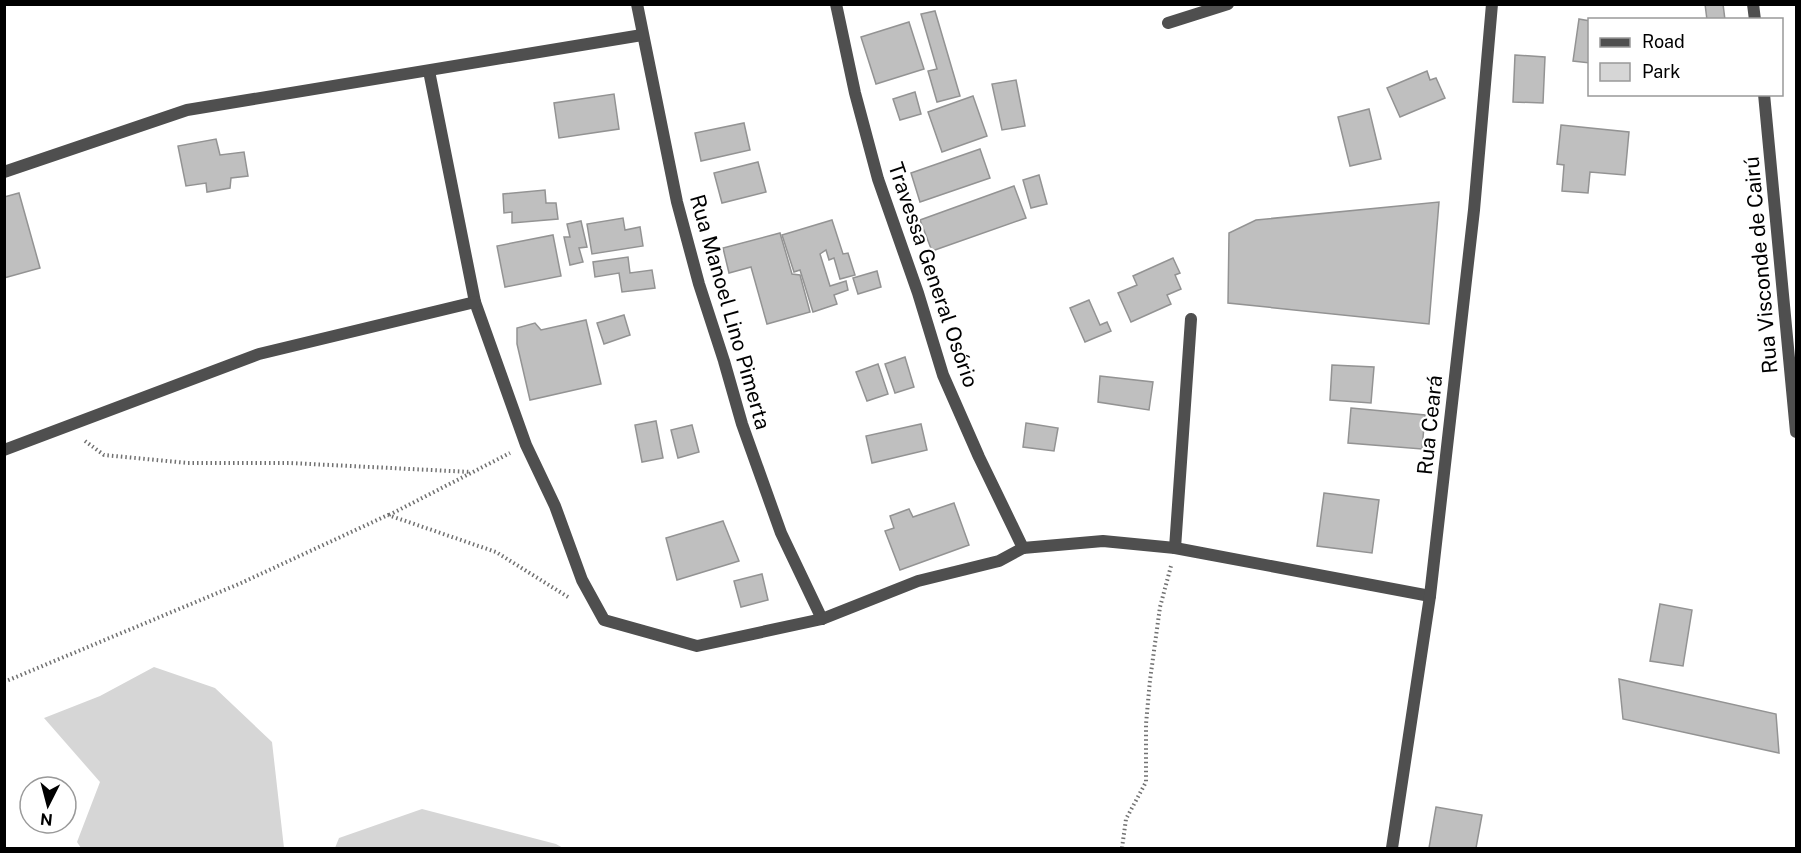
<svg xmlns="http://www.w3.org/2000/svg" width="1801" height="853" font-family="'Public Sans',sans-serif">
  <rect width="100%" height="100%" fill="#fff"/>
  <g fill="#d6d6d6">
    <polygon points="154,667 215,688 272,742 284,848 81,848 77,842 100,782 44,718 100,696"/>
    <polygon points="422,809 556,844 563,848 335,848 339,838"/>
  </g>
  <g fill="#bfbfbf" stroke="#939393" stroke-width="1.5">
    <polygon points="1705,4 1723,4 1725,20 1707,20"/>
    <polygon points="935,11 960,96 937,102 928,71 937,69 921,14"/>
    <polygon points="1579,19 1590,21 1590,63 1573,61"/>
    <polygon points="909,22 924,69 876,84 861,37"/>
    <polygon points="1515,55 1545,57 1543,103 1513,102"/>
    <polygon points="1427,71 1430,80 1436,78 1445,98 1400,117 1387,88"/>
    <polygon points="1016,80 1025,126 1002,130 992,84"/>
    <polygon points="915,92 921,114 900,120 893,99"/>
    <polygon points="614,94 619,129 559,138 554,103"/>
    <polygon points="973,96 987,136 942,152 928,112"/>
    <polygon points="1369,109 1381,159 1350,166 1338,117"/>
    <polygon points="744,123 750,150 701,161 695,133"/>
    <polygon points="1561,125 1629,132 1625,175 1590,172 1588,193 1562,191 1564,165 1557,164"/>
    <polygon points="216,139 220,155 244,152 248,176 231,178 230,188 207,192 206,183 186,186 178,146"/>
    <polygon points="980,149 990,178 920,202 911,173"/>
    <polygon points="758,162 766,192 722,203 714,173"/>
    <polygon points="1039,175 1047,204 1031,208 1023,180"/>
    <polygon points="1014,186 1026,218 932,251 920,220"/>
    <polygon points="545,190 546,203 556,203 558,219 512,223 512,212 504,213 503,194"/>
    <polygon points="19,193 40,268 4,278 4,197"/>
    <polygon points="1439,202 1429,324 1228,303 1229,233 1256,220"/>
    <polygon points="623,218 625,230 640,227 643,246 592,254 587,224"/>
    <polygon points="832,220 843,254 848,253 855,275 840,279 834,258 829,260 826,250 820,254 830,286 846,281 848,290 834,295 837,304 813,312 800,270 794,272 782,235"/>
    <polygon points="581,221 587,247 579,248 583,262 570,265 564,237 570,237 567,224"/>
    <polygon points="780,233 792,274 800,275 810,312 767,324 751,267 729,273 723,248"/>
    <polygon points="553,235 561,276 505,287 497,246"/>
    <polygon points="628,257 630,273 652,270 655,288 622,292 619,273 595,277 593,262"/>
    <polygon points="1173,258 1180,273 1175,275 1181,289 1167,295 1171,304 1131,322 1118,293 1137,285 1133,276"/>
    <polygon points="877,271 881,287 858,294 853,278"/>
    <polygon points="1089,300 1100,325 1107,322 1111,331 1085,342 1070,308"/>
    <polygon points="624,315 630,335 604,344 597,323"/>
    <polygon points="586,320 601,384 530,400 517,344 517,328 535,323 541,330"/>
    <polygon points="905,357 914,387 895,393 885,364"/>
    <polygon points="878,364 888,394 867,401 856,372"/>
    <polygon points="1332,365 1374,367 1371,403 1330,400"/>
    <polygon points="1100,376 1153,382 1149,410 1098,402"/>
    <polygon points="1351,408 1425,415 1422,449 1348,443"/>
    <polygon points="656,421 663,458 642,462 635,425"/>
    <polygon points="1026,423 1058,428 1054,451 1023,447"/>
    <polygon points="921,424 927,450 872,463 866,436"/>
    <polygon points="692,425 699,452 678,458 671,430"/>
    <polygon points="1324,493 1379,500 1372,553 1317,546"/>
    <polygon points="954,503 969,545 900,570 885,531 894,528 890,516 909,509 913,517"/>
    <polygon points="723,521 739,561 677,580 666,538"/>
    <polygon points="762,574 768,600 741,607 734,581"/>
    <polygon points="1660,604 1692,610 1683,666 1650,661"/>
    <polygon points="1619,679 1776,714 1779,753 1623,719"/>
    <polygon points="1436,807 1482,815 1476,848 1429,848"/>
  </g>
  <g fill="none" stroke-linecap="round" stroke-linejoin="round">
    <g stroke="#717171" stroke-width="4" stroke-dasharray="1.5 3" stroke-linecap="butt">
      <polyline points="85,441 104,455 188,463 290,463 471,472"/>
      <polyline points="389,515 510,453"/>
      <polyline points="4,682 239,584 388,515 496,552 568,597"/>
      <polyline points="1122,848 1126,819 1146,782 1146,724 1150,680 1160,607 1171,566"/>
    </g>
    <g stroke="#4f4f4f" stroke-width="12">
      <polyline points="637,4 677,202 699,284 724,361 742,424 781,533 822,619"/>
      <polyline points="836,4 855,93 878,179 918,293 943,375 979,457 1023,548"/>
      <polyline points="1753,4 1755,20"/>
      <polyline points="1168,23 1228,4"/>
      <polyline points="429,71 475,302 526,445 555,506 582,580 604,620 697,646 822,619 918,581 999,561 1023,548 1103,541 1175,548 1430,596"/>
      <polyline points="1764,94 1796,432"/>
      <polyline points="4,172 187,110 642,35"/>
      <polyline points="4,450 259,354 475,302"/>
      <polyline points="1175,548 1191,319"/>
      <polyline points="1392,848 1430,596 1474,210 1492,4"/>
    </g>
  </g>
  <g text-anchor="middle" stroke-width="4.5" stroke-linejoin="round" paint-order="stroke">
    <g font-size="21" fill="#000" stroke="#fff">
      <text transform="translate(1761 265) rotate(-95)" y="7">Rua Visconde de Cairú</text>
      <text transform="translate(933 275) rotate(71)" y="7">Travessa General Osório</text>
      <text transform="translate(730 312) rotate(74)" y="7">Rua Manoel Lino Pimerta</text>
      <text transform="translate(1430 425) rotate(-84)" y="7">Rua Ceará</text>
    </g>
  </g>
  <rect width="1801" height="853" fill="none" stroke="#000000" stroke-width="12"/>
  <rect x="1588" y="18" width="195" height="78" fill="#ffffff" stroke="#999999" stroke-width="1.5"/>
  <rect x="1600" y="38" width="30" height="9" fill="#4f4f4f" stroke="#999999" stroke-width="1.5"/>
  <text x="1642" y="48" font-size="18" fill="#000000">Road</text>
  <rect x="1600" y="63" width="30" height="18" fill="#d6d6d6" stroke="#999999" stroke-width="1.5"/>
  <text x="1642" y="78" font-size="18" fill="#000000">Park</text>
  <g transform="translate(48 805) rotate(186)"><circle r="28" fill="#ffffff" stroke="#999999" stroke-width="1.5"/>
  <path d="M0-4.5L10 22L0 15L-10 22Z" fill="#000000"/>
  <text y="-9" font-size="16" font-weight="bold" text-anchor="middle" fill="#000000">N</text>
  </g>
</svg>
